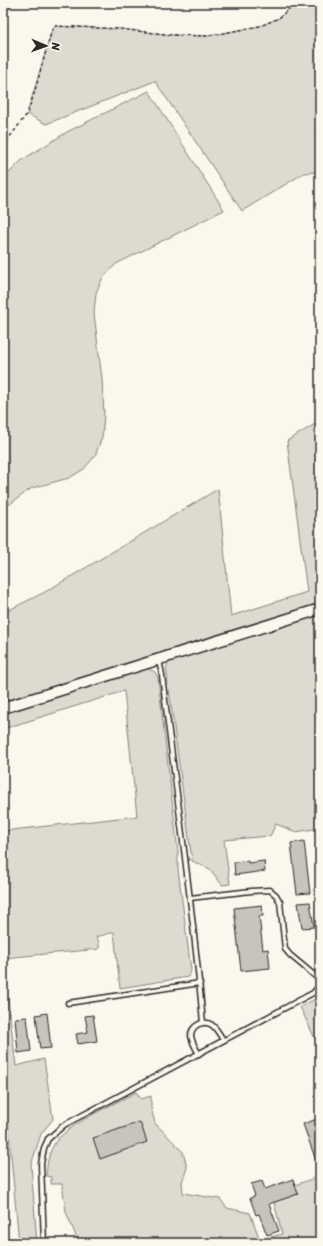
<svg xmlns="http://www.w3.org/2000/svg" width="323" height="1246" font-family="Sriracha,sans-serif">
  <rect width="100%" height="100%" fill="#fbf7ec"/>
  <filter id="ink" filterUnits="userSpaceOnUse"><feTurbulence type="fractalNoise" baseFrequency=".025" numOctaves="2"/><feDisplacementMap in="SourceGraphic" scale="8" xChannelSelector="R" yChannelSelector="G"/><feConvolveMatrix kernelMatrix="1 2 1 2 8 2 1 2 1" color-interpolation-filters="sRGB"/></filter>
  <g filter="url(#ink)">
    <g fill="#dddad0" stroke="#84827e">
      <polygon points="3,3 15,3 3,15"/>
      <polygon points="295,3 320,3 320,172 304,173 242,211 155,81 46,124 27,114 51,33 55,26 120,29 173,35 208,36 260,26 279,18"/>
      <polygon points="149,91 224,210 116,264 102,279 96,293 94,313 102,379 104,415 102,437 95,456 84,469 69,478 32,488 3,509 3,179 22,160 67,132"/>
      <polygon points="320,421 320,605 3,704 3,613 45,592 218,489 231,616 307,592 287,441"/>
      <polygon points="320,613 320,828 296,832 276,824 270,836 224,840 230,884 222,885 210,869 192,861 166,668 168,664 172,660"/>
      <polygon points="147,668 155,672 158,678 178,852 178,869 191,970 188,977 120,988 114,932 96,937 99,942 99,949 3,958 16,1066 44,1059 53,1119 41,1134 31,1165 37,1243 19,1243 8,1124 3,1120 3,831 137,816 124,691 3,729 3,712"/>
      <polygon points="317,998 320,1004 320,1049 300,1007"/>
      <path d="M136,1092L141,1099L151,1096V1108L155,1123L183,1152L187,1168L182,1182L183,1193L220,1199L227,1208L250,1213L260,1240L282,1234L274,1202L298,1194L295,1185L320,1176V1243H79L66,1212L62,1184H51V1177L46,1176C47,1165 48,1156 53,1146C64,1125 115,1104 136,1092Z"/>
    </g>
    <g fill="#c7c4bc" stroke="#2b2b2b">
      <polygon points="304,841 310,893 297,894 291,843"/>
      <polygon points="248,861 248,863 264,861 265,871 235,875 234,862"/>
      <polygon points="310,902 314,927 302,928 298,903"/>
      <polygon points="262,905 263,916 259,916 263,950 268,949 270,968 241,971 234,908"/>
      <polygon points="47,1013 51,1048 40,1049 36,1015"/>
      <polygon points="93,1015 97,1041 78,1044 76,1034 88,1032 85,1016"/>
      <polygon points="27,1017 31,1051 18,1053 15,1018"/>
      <polygon points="320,1118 320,1172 303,1124"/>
      <polygon points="140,1122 147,1142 100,1159 93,1138"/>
      <polygon points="293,1179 298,1194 269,1204 279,1231 267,1235 259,1214 256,1215 250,1198 255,1196 251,1184 262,1181 265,1189"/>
    </g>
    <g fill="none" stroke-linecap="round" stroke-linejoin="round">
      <g stroke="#2b2b2b" stroke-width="7">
        <g id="service">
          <path d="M159,660L162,675C176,791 193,907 203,1023"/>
          <polyline points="190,898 251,891 270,890 276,895 280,902 285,949 290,955 320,980"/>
          <polyline points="68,1003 200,983"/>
          <path d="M199,1054C196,1049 192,1042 191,1036C191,1026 203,1019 212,1025C217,1029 220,1035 223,1040"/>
          <polyline points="44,1243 41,1164 44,1148 48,1139 64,1125 313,993 320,985"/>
        </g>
      </g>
      <g stroke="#2b2b2b" stroke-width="13">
        <polyline id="tertiary" points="3,708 320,609"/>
      </g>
      <polyline stroke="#2b2b2b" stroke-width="1.5" stroke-dasharray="3 3" stroke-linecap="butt" points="3,146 27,114 34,94 51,33 55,26 120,29 173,35 208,36 260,26 279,18 295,3"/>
      <use href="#service" stroke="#fbf7ec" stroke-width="4"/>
      <use href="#tertiary" stroke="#fbf7ec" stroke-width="10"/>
    </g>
  </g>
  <rect width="323" height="1246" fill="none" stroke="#fbf7ec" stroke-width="16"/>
  <rect x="8" y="8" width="307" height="1230" fill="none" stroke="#2b2b2b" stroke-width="1.5" filter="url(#ink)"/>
  <g transform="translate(46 46) rotate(92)" stroke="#fbf7ec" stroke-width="3" paint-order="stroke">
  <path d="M0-3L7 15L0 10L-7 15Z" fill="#2b2b2b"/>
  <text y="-6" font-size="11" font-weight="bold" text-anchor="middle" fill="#2b2b2b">N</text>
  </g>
</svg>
